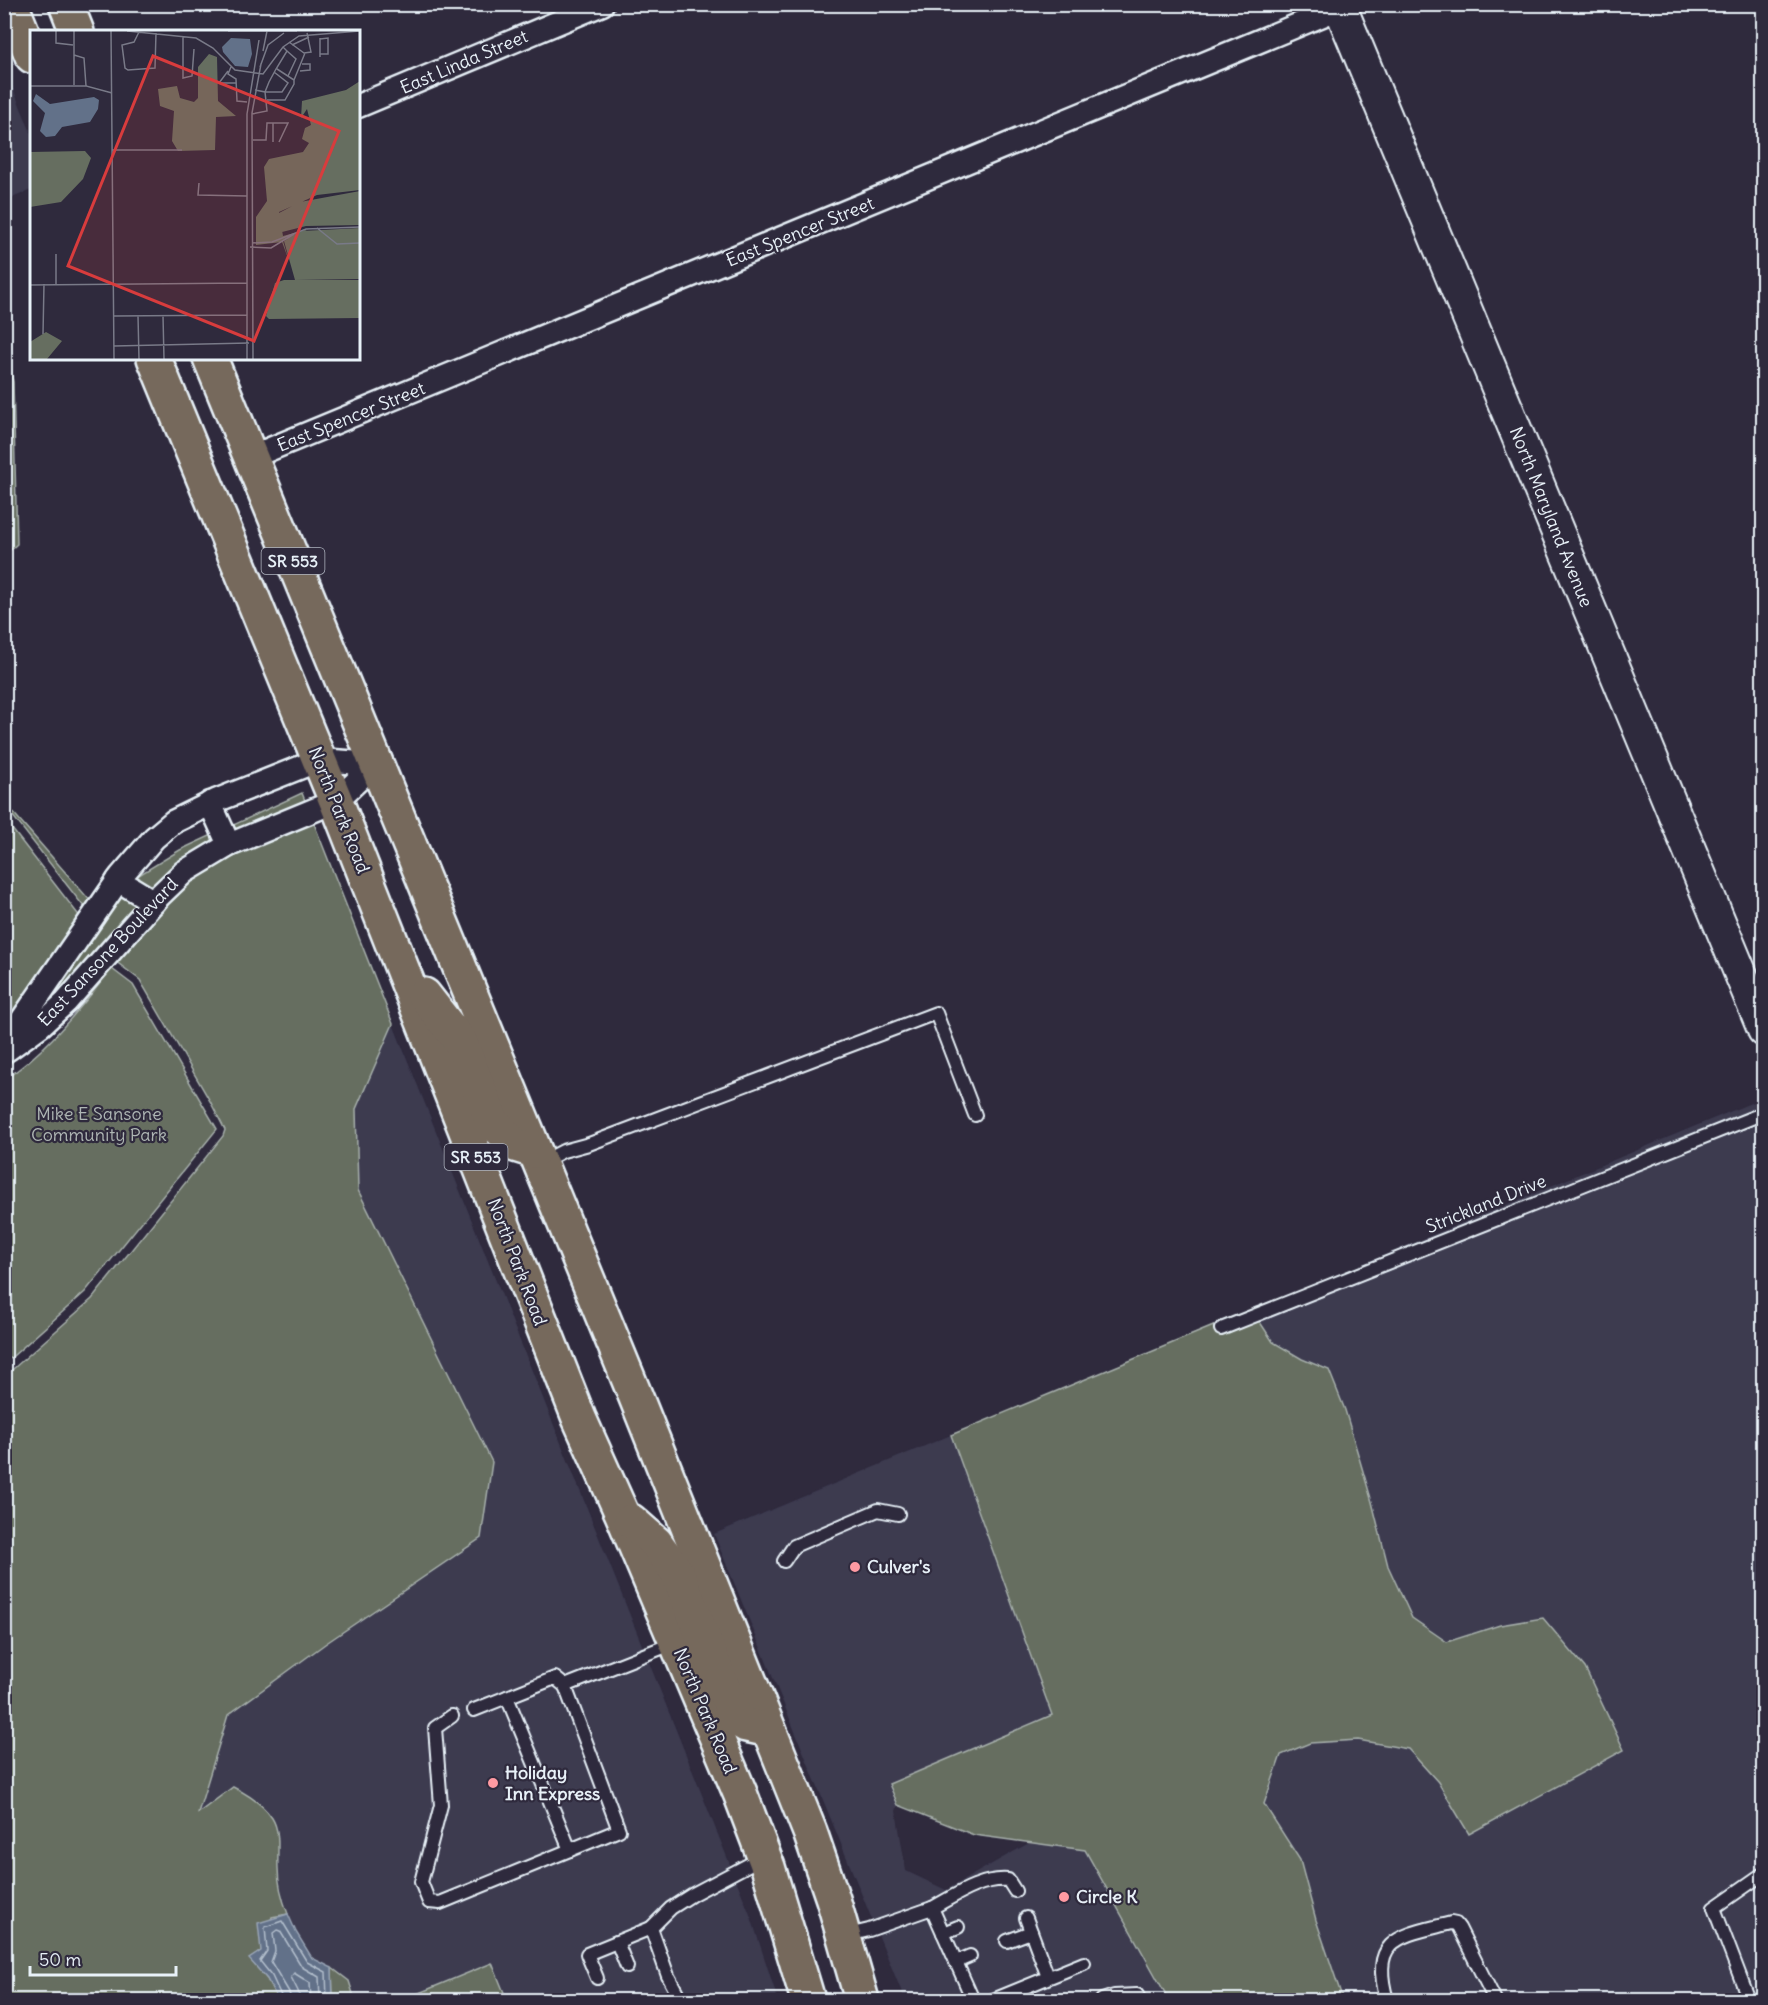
<svg xmlns="http://www.w3.org/2000/svg" width="1768" height="2005" font-family="Delius,sans-serif">
  <rect width="100%" height="100%" fill="#2f2a3d"/>
  <filter id="ink" filterUnits="userSpaceOnUse"><feTurbulence type="fractalNoise" baseFrequency=".0167" numOctaves="2"/><feDisplacementMap in="SourceGraphic" scale="12" xChannelSelector="R" yChannelSelector="G"/><feConvolveMatrix kernelMatrix="1 2 1 2 8 2 1 2 1" color-interpolation-filters="sRGB"/></filter>
  <g filter="url(#ink)">
    <g fill="#3c3a50">
      <polygon points="5,69 32,135 31,190 5,201"/>
      <polygon points="393,1024 751,1917 778,2000 507,2000 491,1963 402,2000 355,2000 349,1981 332,1968 312,1958 296,1932 282,1899 277,1869 279,1846 197,1814 228,1715 325,1644 418,1309 358,1190 356,1109"/>
      <polygon points="1763,1098 1763,2000 1343,2000 1316,1920 1300,1860 1264,1804 1281,1755 1310,1743 1358,1740 1408,1749 1438,1782 1469,1834 1623,1750 1585,1668 1500,1625 1447,1642 1412,1618 1388,1566 1372,1502 1345,1410 1329,1370 1302,1359 1273,1342 1252,1310"/>
      <polygon points="951,1435 1052,1716 889,1783 898,1805 896,1811 906,1871 946,1890 1029,1843 1085,1850 1169,2000 905,2000 714,1534"/>
    </g>
    <g fill="#666e60" stroke="#a7b0ac" stroke-width="1.5">
      <polygon points="4,337 13,382 17,544 5,555"/>
      <path d="M302,793L393,1024L356,1109L358,1190L492,1462L481,1538L325,1644L228,1715L198,1813L233,1787C247,1794 263,1804 272,1818C281,1832 277,1853 278,1868C278,1884 282,1899 288,1914L272,1917L261,1951L250,1959L267,1979L278,2000H5V1376L92,1299L223,1136L225,1130L210,1101L140,980L115,961L48,1030L5,1068V1042L88,912L5,806L4,802L99,911L129,881L180,850Z"/>
      <polygon points="5,820 81,918 5,1028"/>
      <path d="M112,969L133,985L217,1129L85,1292L5,1363V1079C48,1051 79,1008 112,969Z"/>
      <polygon points="1252,1310 1273,1342 1302,1359 1329,1370 1345,1410 1372,1502 1388,1566 1412,1618 1447,1642 1500,1625 1543,1618 1585,1668 1624,1750 1469,1834 1438,1782 1408,1749 1358,1740 1310,1743 1281,1755 1264,1804 1300,1860 1316,1920 1343,2000 1169,2000 1085,1850 974,1835 898,1805 889,1784 1052,1715 951,1435"/>
      <polygon points="492,1963 507,2000 402,2000"/>
      <polygon points="332,1968 349,1981 355,2000 333,2000"/>
    </g>
    <polygon fill="#627189" stroke="#98a4b5" stroke-width="1.5" points="288,1914 296,1932 312,1958 332,1968 333,2000 278,2000 267,1979 249,1959 261,1951 258,1923"/>
    <g fill="none" stroke-linecap="round" stroke-linejoin="round">
      <g stroke="#b2becc" stroke-width="1.5">
        <polyline points="283,2000 272,1976 260,1961 267,1951 265,1927 282,1921 307,1962 326,1972 327,2000"/>
        <polyline points="291,2000 289,1992 271,1962 275,1951 273,1933 277,1930 280,1931 302,1967 319,1977 320,2000"/>
        <polyline points="300,2000 298,1991 291,1977 294,1973 310,1983 311,2000"/>
      </g>
      <g stroke="#e8f1f8" stroke-width="16">
        <g id="lane">
          <polyline points="540,1163 563,1151 589,1144 936,1013 975,1115"/>
          <polyline points="1221,1329 1764,1113"/>
          <polyline points="784,1561 794,1546 878,1510 898,1514"/>
          <polyline points="507,1697 570,1850"/>
          <polyline points="474,1710 555,1678 565,1686"/>
          <polyline points="452,1716 435,1728 441,1805 421,1882 429,1902 440,1903 619,1830 565,1686 674,1643"/>
          <path d="M932,1908C956,1895 980,1878 1008,1880L1015,1891"/>
          <polyline points="1026,1918 1048,1977"/>
          <polyline points="943,1933 958,1927"/>
          <polyline points="844,1936 869,1930 932,1908 973,2000"/>
          <polyline points="1007,1941 1031,1932"/>
          <polyline points="617,1942 627,1967"/>
          <polyline points="956,1962 970,1956"/>
          <polyline points="597,1978 587,1954 651,1928"/>
          <polyline points="681,2000 668,1976 651,1928 671,1908 693,1894 763,1857"/>
          <polyline points="993,2000 1084,1963"/>
          <polyline points="1102,2000 1114,1996 1137,1995 1140,2000"/>
          <path d="M1387,2000C1369,1937 1401,1936 1451,1923L1456,1924L1459,1928L1495,2000"/>
          <polyline points="1749,2000 1714,1908 1764,1873"/>
        </g>
      </g>
      <g stroke="#e8f1f8" stroke-width="27">
        <g id="street">
          <polyline points="358,106 602,4"/>
          <polyline points="251,457 1349,4"/>
          <polyline points="210,803 229,845"/>
          <polyline points="118,880 154,902"/>
          <polyline points="4,1046 121,876 154,838 173,822 218,800 319,760 375,764"/>
          <polyline points="8,1049 41,1025 66,1002 159,896 184,872 229,845 336,801 375,764"/>
        </g>
      </g>
      <g stroke="#e8f1f8" stroke-width="36">
        <polyline id="secondary" points="1339,4 1764,1030"/>
      </g>
      <g stroke="#e8f1f8" stroke-width="38">
        <g id="primary">
          <polyline points="11,4 32,56"/>
          <polyline points="66,4 77,32"/>
          <polyline points="154,358 336,801 579,1418 622,1514 740,1793 768,1867 808,2000"/>
          <polyline points="210,358 635,1395 784,1767 810,1832 833,1899 862,2000"/>
          <polyline points="424,995 460,1041 492,1121 515,1145 534,1151"/>
          <polyline points="631,1521 656,1543 677,1572 736,1719 746,1725 769,1730"/>
        </g>
      </g>
      <use href="#lane" stroke="#2f2a3d" stroke-width="12"/>
      <use href="#street" stroke="#2f2a3d" stroke-width="22"/>
      <use href="#secondary" stroke="#2f2a3d" stroke-width="32"/>
      <use href="#primary" stroke="#76695c" stroke-width="33"/>
    </g>
  </g>
  <g fill="#ff9aa2" stroke="#2f2a3d" stroke-width="2">
    <circle cx="855" cy="1567" r="6"/>
    <circle cx="493" cy="1783" r="6"/>
    <circle cx="1064" cy="1897" r="6"/>
  </g>
  <g text-anchor="middle" stroke-width="4.5" stroke-linejoin="round" paint-order="stroke">
    <g fill="#2f2a3d" stroke="#b0b5c0" stroke-width="1.5">
      <rect x="261.5" y="548" width="63" height="26" rx="4.5"/>
      <rect x="444.5" y="1144" width="63" height="26" rx="4.5"/>
    </g>
    <g font-size="16" font-weight="bold" fill="#e8f1f8">
      <text x="293" y="567">SR 553</text>
      <text x="476" y="1163">SR 553</text>
    </g>
    <g font-size="18" fill="#e8f1f8" stroke="#2f2a3d">
      <text transform="translate(464 62) rotate(-23)" y="6">East Linda Street</text>
      <text transform="translate(800 232) rotate(-22)" y="6">East Spencer Street</text>
      <text transform="translate(351 417) rotate(-22)" y="6">East Spencer Street</text>
      <text transform="translate(1551 517) rotate(68)" y="6">North Maryland Avenue</text>
      <text transform="translate(339 810) rotate(68)" y="6">North Park Road</text>
      <text transform="translate(108 952) rotate(-47)" y="6">East Sansone Boulevard</text>
      <text transform="translate(1486 1204) rotate(-22)" y="6">Strickland Drive</text>
      <text transform="translate(517 1262) rotate(69)" y="6">North Park Road</text>
      <text transform="translate(705 1711) rotate(67)" y="6">North Park Road</text>
    </g>
    <g font-size="18" fill="#aeb6b4" stroke="#2f2a3d">
      <text x="99" y="1120">Mike E Sansone<tspan x="99" dy="21">Community Park</tspan></text>
    </g>
    <g font-size="18" font-weight="bold" fill="#e8f1f8" stroke="#2f2a3d" text-anchor="start">
      <text x="867" y="1573">Culver's</text>
      <text x="505" y="1779">Holiday<tspan x="505" dy="21">Inn Express</tspan></text>
      <text x="1076" y="1903">Circle K</text>
    </g>
  </g>
  <g transform="translate(30 30)">
    <rect width="330" height="330" fill="#2f2a3d"/>
    <path d="M179,24L187,27L188,71L206,86L186,87L185,120L148,121L142,111L144,81L130,76L128,59L147,56L150,68L164,72L168,68V37ZM330,51V160L287,165L249,182L253,206L279,199L253,211L259,231L252,212L226,215V187L237,171L234,137L239,129L273,122L279,113L272,109L275,98L281,95L277,79L271,88L272,71L316,60ZM55,121L61,128L53,149L31,172L0,177V122ZM330,161V195L276,196L252,202L249,183L270,172ZM330,198V249L265,250L254,211L272,201ZM254,250H330V288L239,289L236,286L245,253ZM16,302L32,311L17,329H0V312Z" fill="#666e60"/>
    <path d="M201,8L220,9L222,24L218,37L205,36L193,22L192,17ZM6,64L20,74L64,67L69,70L68,79L60,92L32,97L25,106L16,107L10,101L15,83L3,71Z" fill="#627189"/>
    <path fill="none" stroke="#797a88" stroke-width="1.5" d="M26,1V13L43,15M44,1V55M81,1L84,329M97,1L166,8L183,18L205,40L233,44L253,17L269,6L330,1M198,1H267M109,2L104,12L92,15L95,38L98,40L125,38L126,3M153,6V48L162,46L164,19M290,8V27M290,9L298,8V24H290M259,12L274,23L281,22L277,3M262,15L279,7M233,21L237,1M257,21L266,29L258,46M44,25L54,28L56,56L82,63M201,37L198,44L206,49L207,71L217,72M230,37L238,15L254,3M198,41L189,53H206M270,41L280,40V34H272M244,42L258,53L252,62H235L239,52L246,39L257,21L253,17M264,50L275,23M0,56H57M237,70H255L264,54V50L247,39M222,84L237,81L235,62L225,60M243,93V112M223,110H236L237,93H258L249,112M82,120H152M169,153L168,165L217,166M287,198L307,214L330,213M222,213L242,212L276,199L330,197M220,217L241,218L264,204M26,254V224M0,255L217,253M84,286L217,285M108,286L109,329M133,286L134,329M13,304L14,254M84,316L219,313M217,329V84L229,10M223,329L222,83L231,34"/>
    <path fill="#d83c3d" fill-opacity="0.15" stroke="#d83c3d" stroke-width="3" d="M123,26L309,101L224,311L38,236Z"/>
    <rect width="330" height="330" fill="none" stroke="#e8f1f8" stroke-width="3"/>
  </g>
  <rect width="1768" height="2005" fill="none" stroke="#2f2a3d" stroke-width="24"/>
  <rect x="12" y="12" width="1744" height="1981" fill="none" stroke="#e8f1f8" stroke-width="2" filter="url(#ink)"/>
  <path d="M30 1966v9h146v-9" fill="none" stroke="#e8f1f8" stroke-width="3"/>
  <text x="39" y="1966" font-size="18" fill="#e8f1f8" stroke="#2f2a3d" stroke-width="4.5" paint-order="stroke">50 m</text>
</svg>
